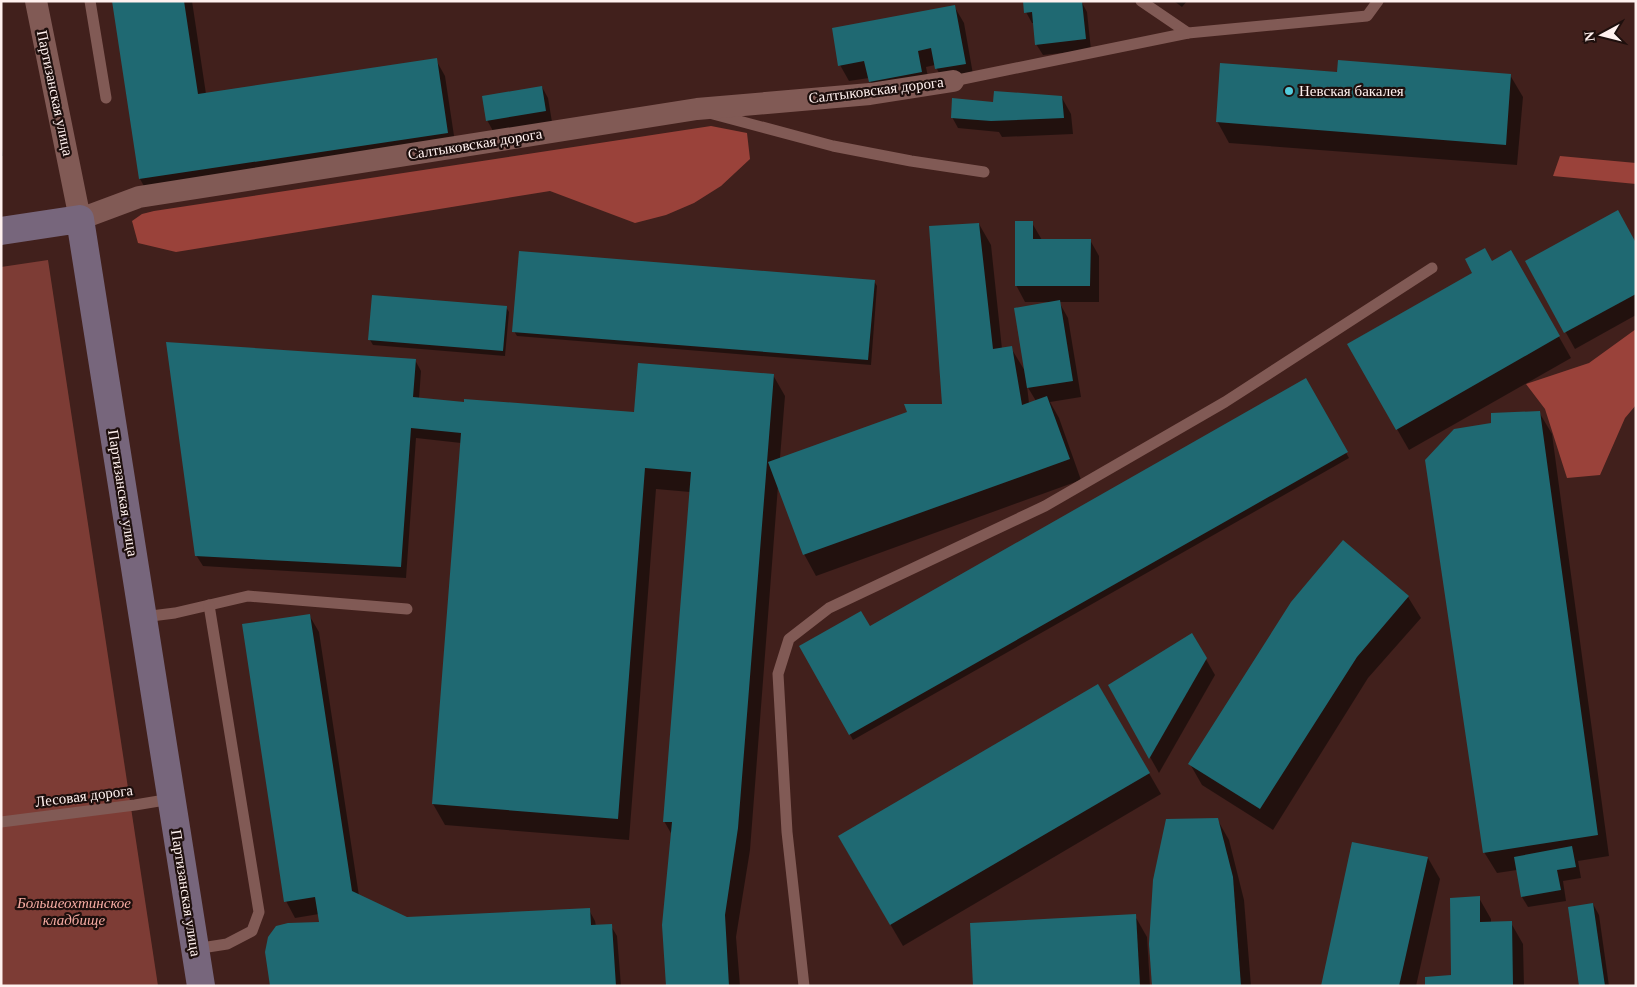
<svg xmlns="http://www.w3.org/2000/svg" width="1637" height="987" font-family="'Times New Roman',serif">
  <rect width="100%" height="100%" fill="#41201c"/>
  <polygon fill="#7d3c35" points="48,260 158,986 1,986 1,267"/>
  <g fill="#9a423a">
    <polygon points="711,126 747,133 750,159 721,186 694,203 666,215 635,223 550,191 176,252 138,243 132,221 142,214 154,211"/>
    <polygon points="1560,156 1636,163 1636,184 1553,176"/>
    <polygon points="1636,329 1636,405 1625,418 1600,475 1567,478 1545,409 1526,384 1589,363"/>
  </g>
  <g fill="#0007" fill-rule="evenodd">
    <polygon points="113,1 192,1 206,94 436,60 445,76 456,149 149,195 140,179"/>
    <polygon points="1081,1 1087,12 1091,50 1043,55 1036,44 1034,23 1032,23 1026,12"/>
    <polygon points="1174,1 1187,1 1182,7"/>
    <polygon points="954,6 964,23 974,80 945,85 935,65 926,67 930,88 879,98 869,78 849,81 840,65"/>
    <polygon points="1338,74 1510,75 1523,97 1517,165 1229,143 1217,121"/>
    <polygon points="542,87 548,98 552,122 493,131 487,120"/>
    <polygon points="1062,98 1071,114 1073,134 1002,137 999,132 958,128 952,117 994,103"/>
    <polygon points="1,141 3,156 1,156"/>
    <path d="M1032,223L1042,240H1090L1099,256V302H1059L1068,318L1081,397L1050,402L1059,418L1081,480L816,576L804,554L778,486L750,850L736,937L740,986H667L672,835L664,821L690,492L656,489L629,840L445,825L433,804L461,443L416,438L406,578L203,566L196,555L415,360L421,371L419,399L465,403L635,413L773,375L785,396L780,458L943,406L979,224L991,245L1002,349L1011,348L1025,371L1050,303V302H1025L1016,285ZM1027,386L1036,401L1029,403Z"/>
    <polygon points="1636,245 1636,315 1575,349 1526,261"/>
    <polygon points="1511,252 1571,358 1409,450 1348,344"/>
    <polygon points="874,281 877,286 871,365 517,336 514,331"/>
    <polygon points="506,307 509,312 505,356 373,345 370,340"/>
    <polygon points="1305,380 1349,458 853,740 801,647 869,628"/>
    <polygon points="1539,412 1552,434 1609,856 1578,861 1581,878 1563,881 1566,901 1528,907 1522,897 1517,870 1497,873 1484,852 1492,424"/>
    <polygon points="1343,542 1408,597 1421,618 1368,678 1273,830 1202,785 1190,764"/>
    <polygon points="309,615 319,632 359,896 406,918 589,910 595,921 596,926 611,926 617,936 621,986 272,986 321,923 319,914 295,918 286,901"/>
    <polygon points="1192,635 1215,675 1159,773 1110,686"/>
    <polygon points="1098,685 1161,794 903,946 839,837"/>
    <polygon points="1217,819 1229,840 1244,900 1251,986 1153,986"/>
    <polygon points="1428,858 1440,879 1416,986 1322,986"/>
    <polygon points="1479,898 1491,919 1491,923 1511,923 1523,944 1524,986 1426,986 1453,976"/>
    <polygon points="1593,904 1599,915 1609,986 1581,986"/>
    <polygon points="1135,916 1147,937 1150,986 975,986"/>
  </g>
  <g fill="#1f6972">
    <polygon points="112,1 184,1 198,94 437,58 448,133 139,179"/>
    <polygon points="1023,1 1082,1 1086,39 1035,45 1032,12 1024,13"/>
    <polygon points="955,5 966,64 935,69 931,48 918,51 922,72 869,82 864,61 838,66 832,28"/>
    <polygon points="1338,60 1511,74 1506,145 1216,122 1220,63 1337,72"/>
    <polygon points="542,86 546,111 486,121 482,96"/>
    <polygon points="994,91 1062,96 1064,118 991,121 951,118 952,98 993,102"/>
    <polygon points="1618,210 1636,243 1636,294 1564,333 1525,261"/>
    <polygon points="1015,221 1033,221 1033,239 1091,239 1090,286 1015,286"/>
    <polygon points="979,223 993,349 1012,346 1022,405 1047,396 1070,459 803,555 768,462 907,412 904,404 942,404 929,226"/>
    <polygon points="1485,248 1492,261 1511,250 1560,336 1396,430 1347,344 1472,273 1465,259"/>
    <polygon points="519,251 875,280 868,360 512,332"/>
    <polygon points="372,295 507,306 503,351 368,340"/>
    <polygon points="1060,300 1073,381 1027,388 1014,308"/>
    <polygon points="166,342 416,359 413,397 464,402 464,399 634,412 638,363 774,374 738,828 725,915 729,986 666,986 662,925 672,822 663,822 691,472 645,468 618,819 432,804 461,433 411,428 401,567 195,556"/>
    <polygon points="1306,378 1348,452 849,735 799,646 861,611 870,626"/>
    <polygon points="1540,411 1598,835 1483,853 1425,460 1454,429 1491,423 1491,413"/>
    <polygon points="1343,540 1409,596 1357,657 1260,809 1188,764 1291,602"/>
    <polygon points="310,614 352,891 407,917 590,908 591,925 612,924 616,986 270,986 265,952 268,937 276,926 288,923 319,922 315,897 284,902 242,624"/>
    <polygon points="1192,633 1207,658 1149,759 1108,685"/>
    <polygon points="1098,684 1150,773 890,925 838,836"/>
    <polygon points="1218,818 1233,877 1241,986 1152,986 1149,944 1153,880 1166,819"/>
    <polygon points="1352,842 1428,857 1399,986 1321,986"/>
    <polygon points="1572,846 1576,867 1557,870 1561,890 1521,897 1514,857"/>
    <polygon points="1480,896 1480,922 1512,921 1513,986 1425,986 1425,977 1451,975 1450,898"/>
    <polygon points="1593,903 1605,986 1579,986 1568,907"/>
    <polygon points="1136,914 1140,986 973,986 970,923"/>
  </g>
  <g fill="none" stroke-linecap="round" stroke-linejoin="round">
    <g stroke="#815a55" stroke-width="11">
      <polyline points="90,1 106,98"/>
      <polyline points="1141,1 1188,33"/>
      <polyline points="953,81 1188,33 1367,16 1378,1"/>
      <polyline points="713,114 833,146 911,161 984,172"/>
      <polyline points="143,617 175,613 248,596 407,609"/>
      <polyline points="1,822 135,805 171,799"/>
      <polyline points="195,949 227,944 252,931 259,912 209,605"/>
      <polyline points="804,986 787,832 778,674 789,639 829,608 1045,506 1225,402 1432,268"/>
    </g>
    <polyline stroke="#815a55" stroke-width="22" points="36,1 80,219 139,197 697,109 870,94 953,81"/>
    <polyline stroke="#77667c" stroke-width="28" points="1,231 80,219 201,986"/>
  </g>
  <circle fill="#53cbdb" stroke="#1e0f0d" stroke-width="2" cx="1289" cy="91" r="5"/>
  <g text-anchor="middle" stroke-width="4.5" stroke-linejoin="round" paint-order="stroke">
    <g font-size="15" fill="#fff1ef" stroke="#1e0f0d">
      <text transform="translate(876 90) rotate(-7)" y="5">Салтыковская дорога</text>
      <text transform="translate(55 93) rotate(78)" y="5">Партизанская улица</text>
      <text transform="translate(475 144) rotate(-9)" y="5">Салтыковская дорога</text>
      <text transform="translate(123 493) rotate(81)" y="5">Партизанская улица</text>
      <text transform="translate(84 796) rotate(-7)" y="5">Лесовая дорога</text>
      <text transform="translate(186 893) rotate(81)" y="5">Партизанская улица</text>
    </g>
    <g font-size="15" fill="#fff1ef" stroke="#1e0f0d" text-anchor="start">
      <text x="1299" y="96">Невская бакалея</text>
    </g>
    <g font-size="15" font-style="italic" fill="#f7aca3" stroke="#1e0f0d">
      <text x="74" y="908">Большеохтинское<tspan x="74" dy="17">кладбище</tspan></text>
    </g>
  </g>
  <rect width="1637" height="987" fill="none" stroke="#fff1ef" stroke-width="5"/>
  <g transform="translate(1602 35) rotate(263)" stroke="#1e0f0d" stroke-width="4" paint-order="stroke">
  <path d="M0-4L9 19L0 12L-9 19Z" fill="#fff1ef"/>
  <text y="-8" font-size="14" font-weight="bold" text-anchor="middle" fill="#fff1ef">N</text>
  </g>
</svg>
